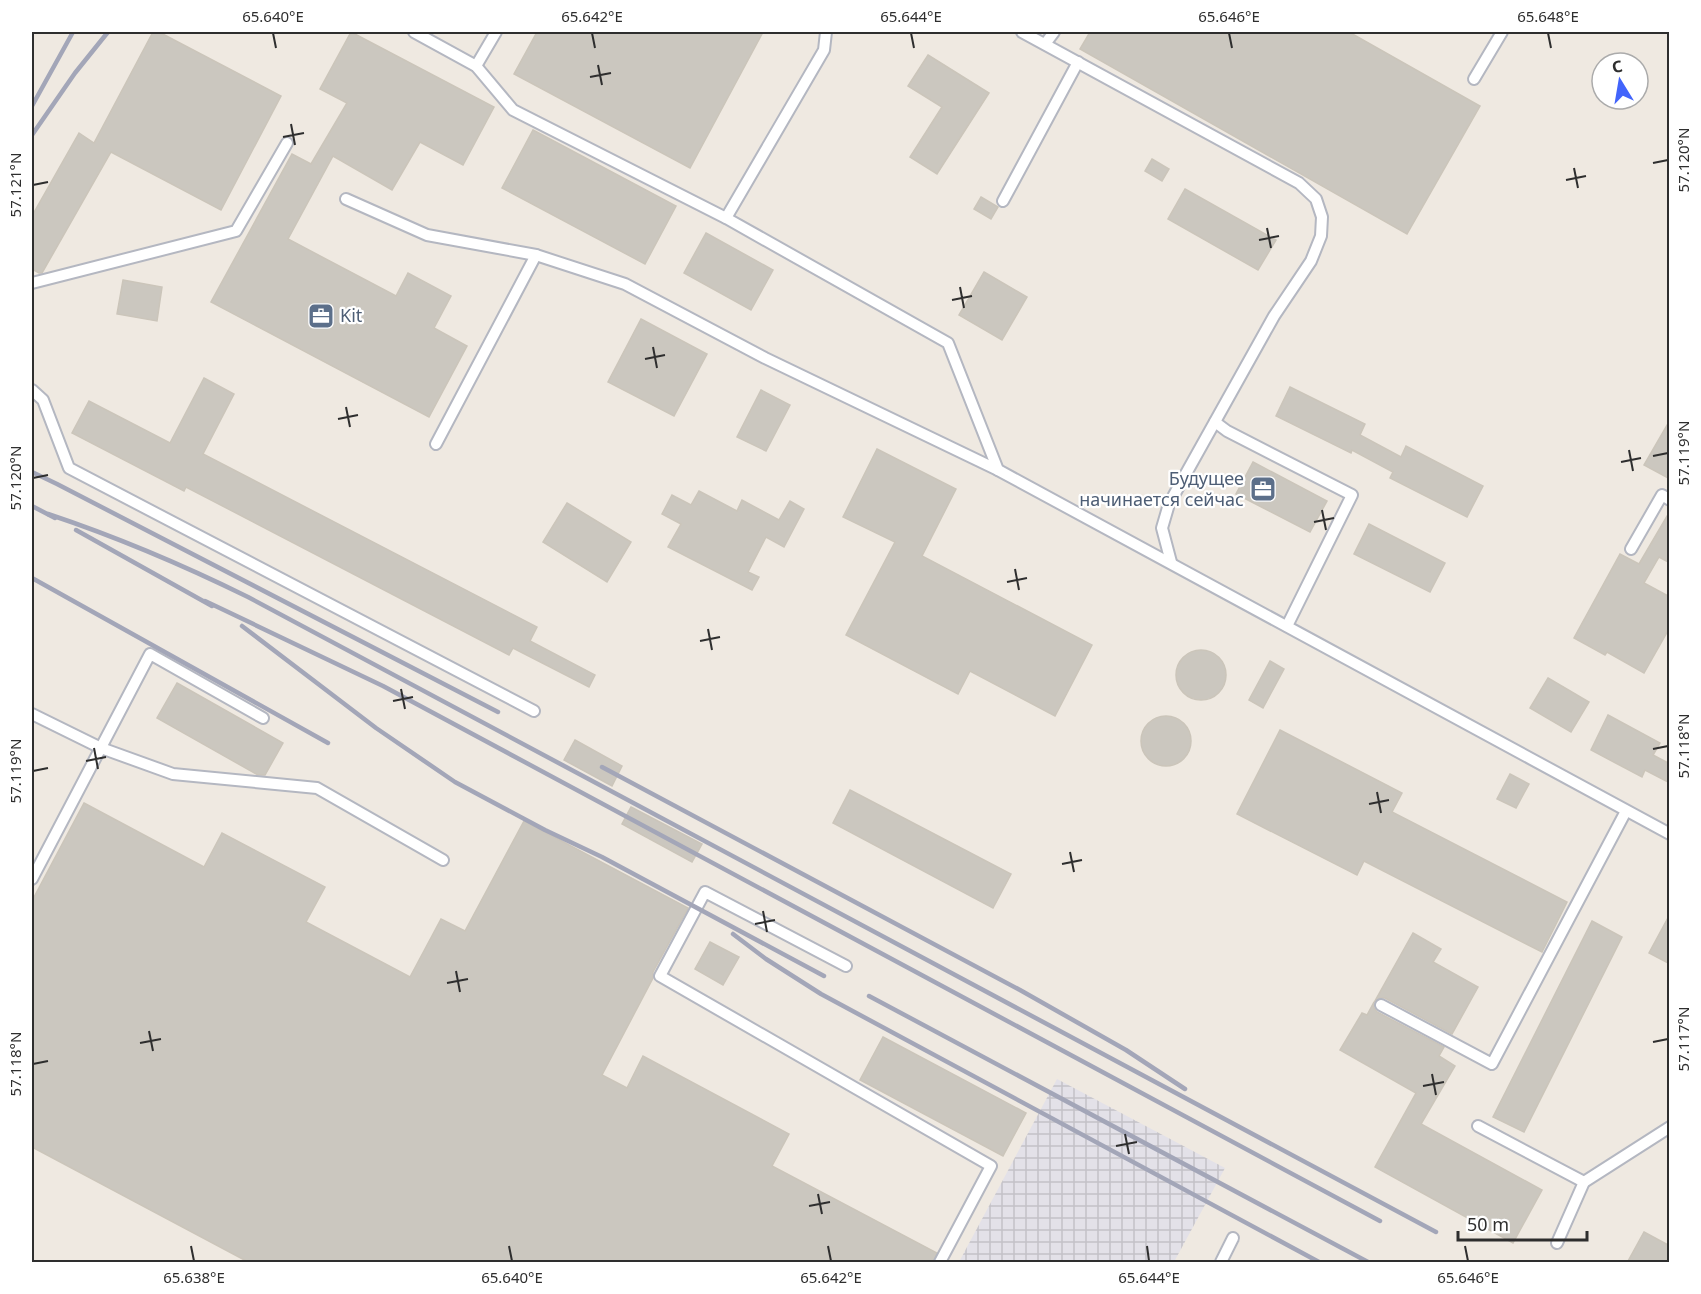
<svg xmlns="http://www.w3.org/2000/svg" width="1701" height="1294" font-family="'Noto Sans',sans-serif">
  <defs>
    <pattern id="industrial-grid" width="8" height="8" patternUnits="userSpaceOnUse" patternTransform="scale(1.5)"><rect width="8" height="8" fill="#e3e1e8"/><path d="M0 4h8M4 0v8" fill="none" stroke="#c3c1c7"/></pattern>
  </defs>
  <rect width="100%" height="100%" fill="#efe9e1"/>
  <polygon fill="url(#industrial-grid)" points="1057,1079 1225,1168 1174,1262 959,1262"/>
  <g fill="#cbc7bf" stroke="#cbc5ba" stroke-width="1.5">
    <polygon points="153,32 159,32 281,96 221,210 111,152 42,273 39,273 32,269 32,216 79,133 94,143"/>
    <polygon points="351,32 494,107 463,165 420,142 392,190 333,156 288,239 396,296 408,273 451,296 434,328 467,346 429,417 211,302 292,154 311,164 347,103 320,89"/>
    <polygon points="537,32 763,32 690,168 514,74"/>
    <polygon points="1090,32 1349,32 1480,106 1407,234 1080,49"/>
    <polygon points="928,55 989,93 937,174 910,157 942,107 908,86"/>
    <polygon points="533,130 676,206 645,264 502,188"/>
    <polygon points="1152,159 1169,169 1162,181 1145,171"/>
    <polygon points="1185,189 1276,240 1258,270 1168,219"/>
    <polygon points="981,197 998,207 991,219 974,209"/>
    <polygon points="706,233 773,270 751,310 684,273"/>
    <polygon points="984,272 1027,297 1002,340 959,315"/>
    <polygon points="123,280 162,287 157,321 117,314"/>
    <polygon points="641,319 707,354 674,416 608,382"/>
    <polygon points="204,378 234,394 203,454 537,627 530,641 595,675 589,687 513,648 509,655 186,487 184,491 72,433 89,401 170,443"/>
    <polygon points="1290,387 1365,424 1360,435 1401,457 1406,446 1483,486 1467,517 1390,478 1393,472 1352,450 1351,453 1276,416"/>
    <polygon points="761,390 790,405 766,451 737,437"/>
    <polygon points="1670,420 1670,479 1644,465"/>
    <polygon points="877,449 956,489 922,556 1092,645 1055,716 970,671 958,694 846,635 895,542 843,517"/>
    <polygon points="1253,462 1327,501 1310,532 1236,494"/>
    <polygon points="699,491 737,511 742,500 779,520 790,501 804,509 784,547 766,537 748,572 759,577 752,590 668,547 681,524 662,514 672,495 691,505"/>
    <polygon points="567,503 631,542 607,582 543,542"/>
    <polygon points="1670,511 1670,563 1659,557 1644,583 1670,597 1670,627 1644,673 1607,652 1605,655 1574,638 1620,554 1639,564"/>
    <polygon points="1369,524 1445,563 1430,592 1354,554"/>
    <circle cx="1201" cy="675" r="25"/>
    <polygon points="1270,661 1284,669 1263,708 1249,700"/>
    <polygon points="1548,678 1589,702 1571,732 1530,708"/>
    <polygon points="177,683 283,743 265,775 258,775 157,718"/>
    <polygon points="1608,715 1660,743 1653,755 1670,764 1670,783 1645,770 1642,777 1591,750"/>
    <circle cx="1166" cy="741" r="25"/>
    <polygon points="1280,730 1402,793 1392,812 1567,902 1542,952 1364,861 1357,875 1237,814"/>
    <polygon points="575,740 622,766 612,786 564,760"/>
    <polygon points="1510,774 1529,784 1516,808 1497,799"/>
    <polygon points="850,790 1011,874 993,908 833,823"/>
    <polygon points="84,803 204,867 222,833 325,887 306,922 410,977 441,919 465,931 524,821 688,908 653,972 653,978 602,1075 627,1088 643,1056 789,1134 772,1166 937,1253 933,1263 250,1263 32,1147 32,901"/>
    <polygon points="631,807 702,844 692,862 622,824"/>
    <polygon points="1670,914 1670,964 1649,953"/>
    <polygon points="1592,921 1622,937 1524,1132 1493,1117"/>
    <polygon points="1413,933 1441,949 1433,962 1478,987 1452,1034 1385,998 1380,998 1375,1001"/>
    <polygon points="710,942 739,957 723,985 695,969"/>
    <polygon points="1374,1002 1374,1008 1377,1012 1444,1047 1439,1056 1455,1066 1421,1124 1542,1190 1513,1243 1375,1167 1416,1093 1340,1050 1362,1013 1367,1015"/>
    <polygon points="883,1037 1026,1113 1003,1156 860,1080"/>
    <polygon points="1644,1232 1670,1246 1670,1263 1627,1263"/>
  </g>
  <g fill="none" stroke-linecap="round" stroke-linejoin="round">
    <g stroke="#b4b7c1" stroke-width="14">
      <g id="service">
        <polyline points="414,32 476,66 513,110 726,218 948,343 998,470 1670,834"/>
        <polyline points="1022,32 1299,183 1316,199 1322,217 1321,236 1311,261 1274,316 1169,504 1162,528 1171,562"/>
        <polyline points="1045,44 1054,32"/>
        <polyline points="476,66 496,32"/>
        <polyline points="1474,79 1502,32"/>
        <polyline points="346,199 427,235 536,255 625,284 765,358 998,470"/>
        <polyline points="1003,201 1078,62"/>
        <polyline points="726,218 824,50 826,32"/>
        <polyline points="32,283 236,231 287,143"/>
        <polyline points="32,390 43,400 69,468 534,711"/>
        <polyline points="1215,422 1227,431 1352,495 1287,626"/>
        <polyline points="436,444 536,255"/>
        <polyline points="1631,549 1662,495 1670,500"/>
        <polyline points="32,714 101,748 173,774 317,788 443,860"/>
        <polyline points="32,879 150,654 263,718"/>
        <polyline points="846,966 705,892 660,976 991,1166 940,1262"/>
        <polyline points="1381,1005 1492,1064 1626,811"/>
        <polyline points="1478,1126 1584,1182 1670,1127"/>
        <polyline points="1557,1243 1584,1182"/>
        <polyline points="1221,1262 1233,1238"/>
      </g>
    </g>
    <use href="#service" stroke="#fff" stroke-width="10"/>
    <g stroke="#a3a6b8" stroke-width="4.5">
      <polyline points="32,106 73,32"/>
      <polyline points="32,135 75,73 108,32"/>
      <polyline points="32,472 57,484 498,712"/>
      <polyline points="32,506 55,518"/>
      <path d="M48,514C117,537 183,565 248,597L1436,1232"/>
      <polyline points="76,530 212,606"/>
      <polyline points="32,578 328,743"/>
      <polyline points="205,601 383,686 1380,1221"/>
      <polyline points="242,626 376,728 455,782 545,830 602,857 824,976"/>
      <polyline points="602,767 1020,990 1126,1050 1185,1089"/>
      <polyline points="733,934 766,959 821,994 1319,1262"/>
      <polyline points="869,996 1368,1262"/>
    </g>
  </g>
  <path fill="none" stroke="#2e2e2e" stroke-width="2" d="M273,33L276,48M592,33L595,48M911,33L914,48M1229,33L1232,48M1548,33L1551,48M598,65L602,85M590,77L611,73M291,124L295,145M283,137L304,133M1653,163L1668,160M1574,168L1578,188M1566,180L1586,176M33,185L48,182M1267,228L1271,248M1259,240L1279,236M960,287L964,308M952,300L972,296M653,347L657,368M645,359L665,355M346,407L350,427M338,419L358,415M1629,450L1633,471M1653,456L1668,453M1621,462L1641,458M33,478L48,475M1322,510L1326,530M1314,522L1334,518M1015,569L1019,590M1007,582L1027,578M708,629L712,650M700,641L720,637M401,689L405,709M393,701L413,697M94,748L98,769M1653,749L1668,746M86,761L106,757M33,771L48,768M1377,792L1381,813M1369,804L1389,800M1070,852L1074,872M1062,864L1082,860M763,911L767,932M755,924L775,920M456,971L460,992M447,983L468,979M149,1031L153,1051M1653,1042L1668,1039M140,1043L161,1039M33,1064L48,1061M1432,1074L1436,1095M1423,1086L1444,1082M1125,1134L1129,1154M1116,1146L1137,1142M818,1194L822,1214M809,1206L830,1202M191,1246L194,1261M509,1246L512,1261M828,1246L831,1261M1147,1246L1149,1261M1465,1246L1468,1261"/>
  <defs>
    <g id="office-square" transform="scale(1.35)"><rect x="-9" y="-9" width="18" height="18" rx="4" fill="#5c6f8a" stroke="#fff"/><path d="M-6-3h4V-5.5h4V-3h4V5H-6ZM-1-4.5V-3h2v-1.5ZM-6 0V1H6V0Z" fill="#fff"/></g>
  </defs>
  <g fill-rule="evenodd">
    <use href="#office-square" x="321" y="316"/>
    <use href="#office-square" x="1263" y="489"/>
  </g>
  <g text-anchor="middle" stroke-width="4.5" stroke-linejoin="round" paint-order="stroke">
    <g font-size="18" fill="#4e5e75" stroke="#fff" text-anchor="start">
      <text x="340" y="322">Kit</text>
      <text x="1244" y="485" text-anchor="end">Будущее<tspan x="1244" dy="21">начинается сейчас</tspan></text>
    </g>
  </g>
  <rect width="1701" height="1294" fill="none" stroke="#ffffff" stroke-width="66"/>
  <g transform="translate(1620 81) rotate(349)"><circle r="28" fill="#ffffff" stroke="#ababab" stroke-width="1.5"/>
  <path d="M0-4.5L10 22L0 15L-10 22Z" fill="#4264fb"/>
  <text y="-9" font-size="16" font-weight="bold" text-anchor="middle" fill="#2e2e2e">С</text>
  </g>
  <path d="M1458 1231v9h129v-9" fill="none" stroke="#2e2e2e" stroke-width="3"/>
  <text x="1467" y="1231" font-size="18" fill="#2e2e2e" stroke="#ffffff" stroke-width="4.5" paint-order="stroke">50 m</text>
  <rect x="33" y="33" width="1635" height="1228" fill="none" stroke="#2e2e2e" stroke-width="2"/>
  <g font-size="15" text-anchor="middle" fill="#2e2e2e">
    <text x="273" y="22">65.640°E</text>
    <text x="592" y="22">65.642°E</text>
    <text x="911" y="22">65.644°E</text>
    <text x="1229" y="22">65.646°E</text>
    <text x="1548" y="22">65.648°E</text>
    <text transform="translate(1684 160) rotate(-90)" y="5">57.120°N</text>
    <text transform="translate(16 185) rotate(-90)" y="5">57.121°N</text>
    <text transform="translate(1684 453) rotate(-90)" y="5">57.119°N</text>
    <text transform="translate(16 478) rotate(-90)" y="5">57.120°N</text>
    <text transform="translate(1684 746) rotate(-90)" y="5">57.118°N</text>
    <text transform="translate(16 771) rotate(-90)" y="5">57.119°N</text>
    <text transform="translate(1684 1039) rotate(-90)" y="5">57.117°N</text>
    <text transform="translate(16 1064) rotate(-90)" y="5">57.118°N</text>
    <text x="194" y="1283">65.638°E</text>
    <text x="512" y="1283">65.640°E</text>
    <text x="831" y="1283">65.642°E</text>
    <text x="1149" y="1283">65.644°E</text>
    <text x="1468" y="1283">65.646°E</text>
  </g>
</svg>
